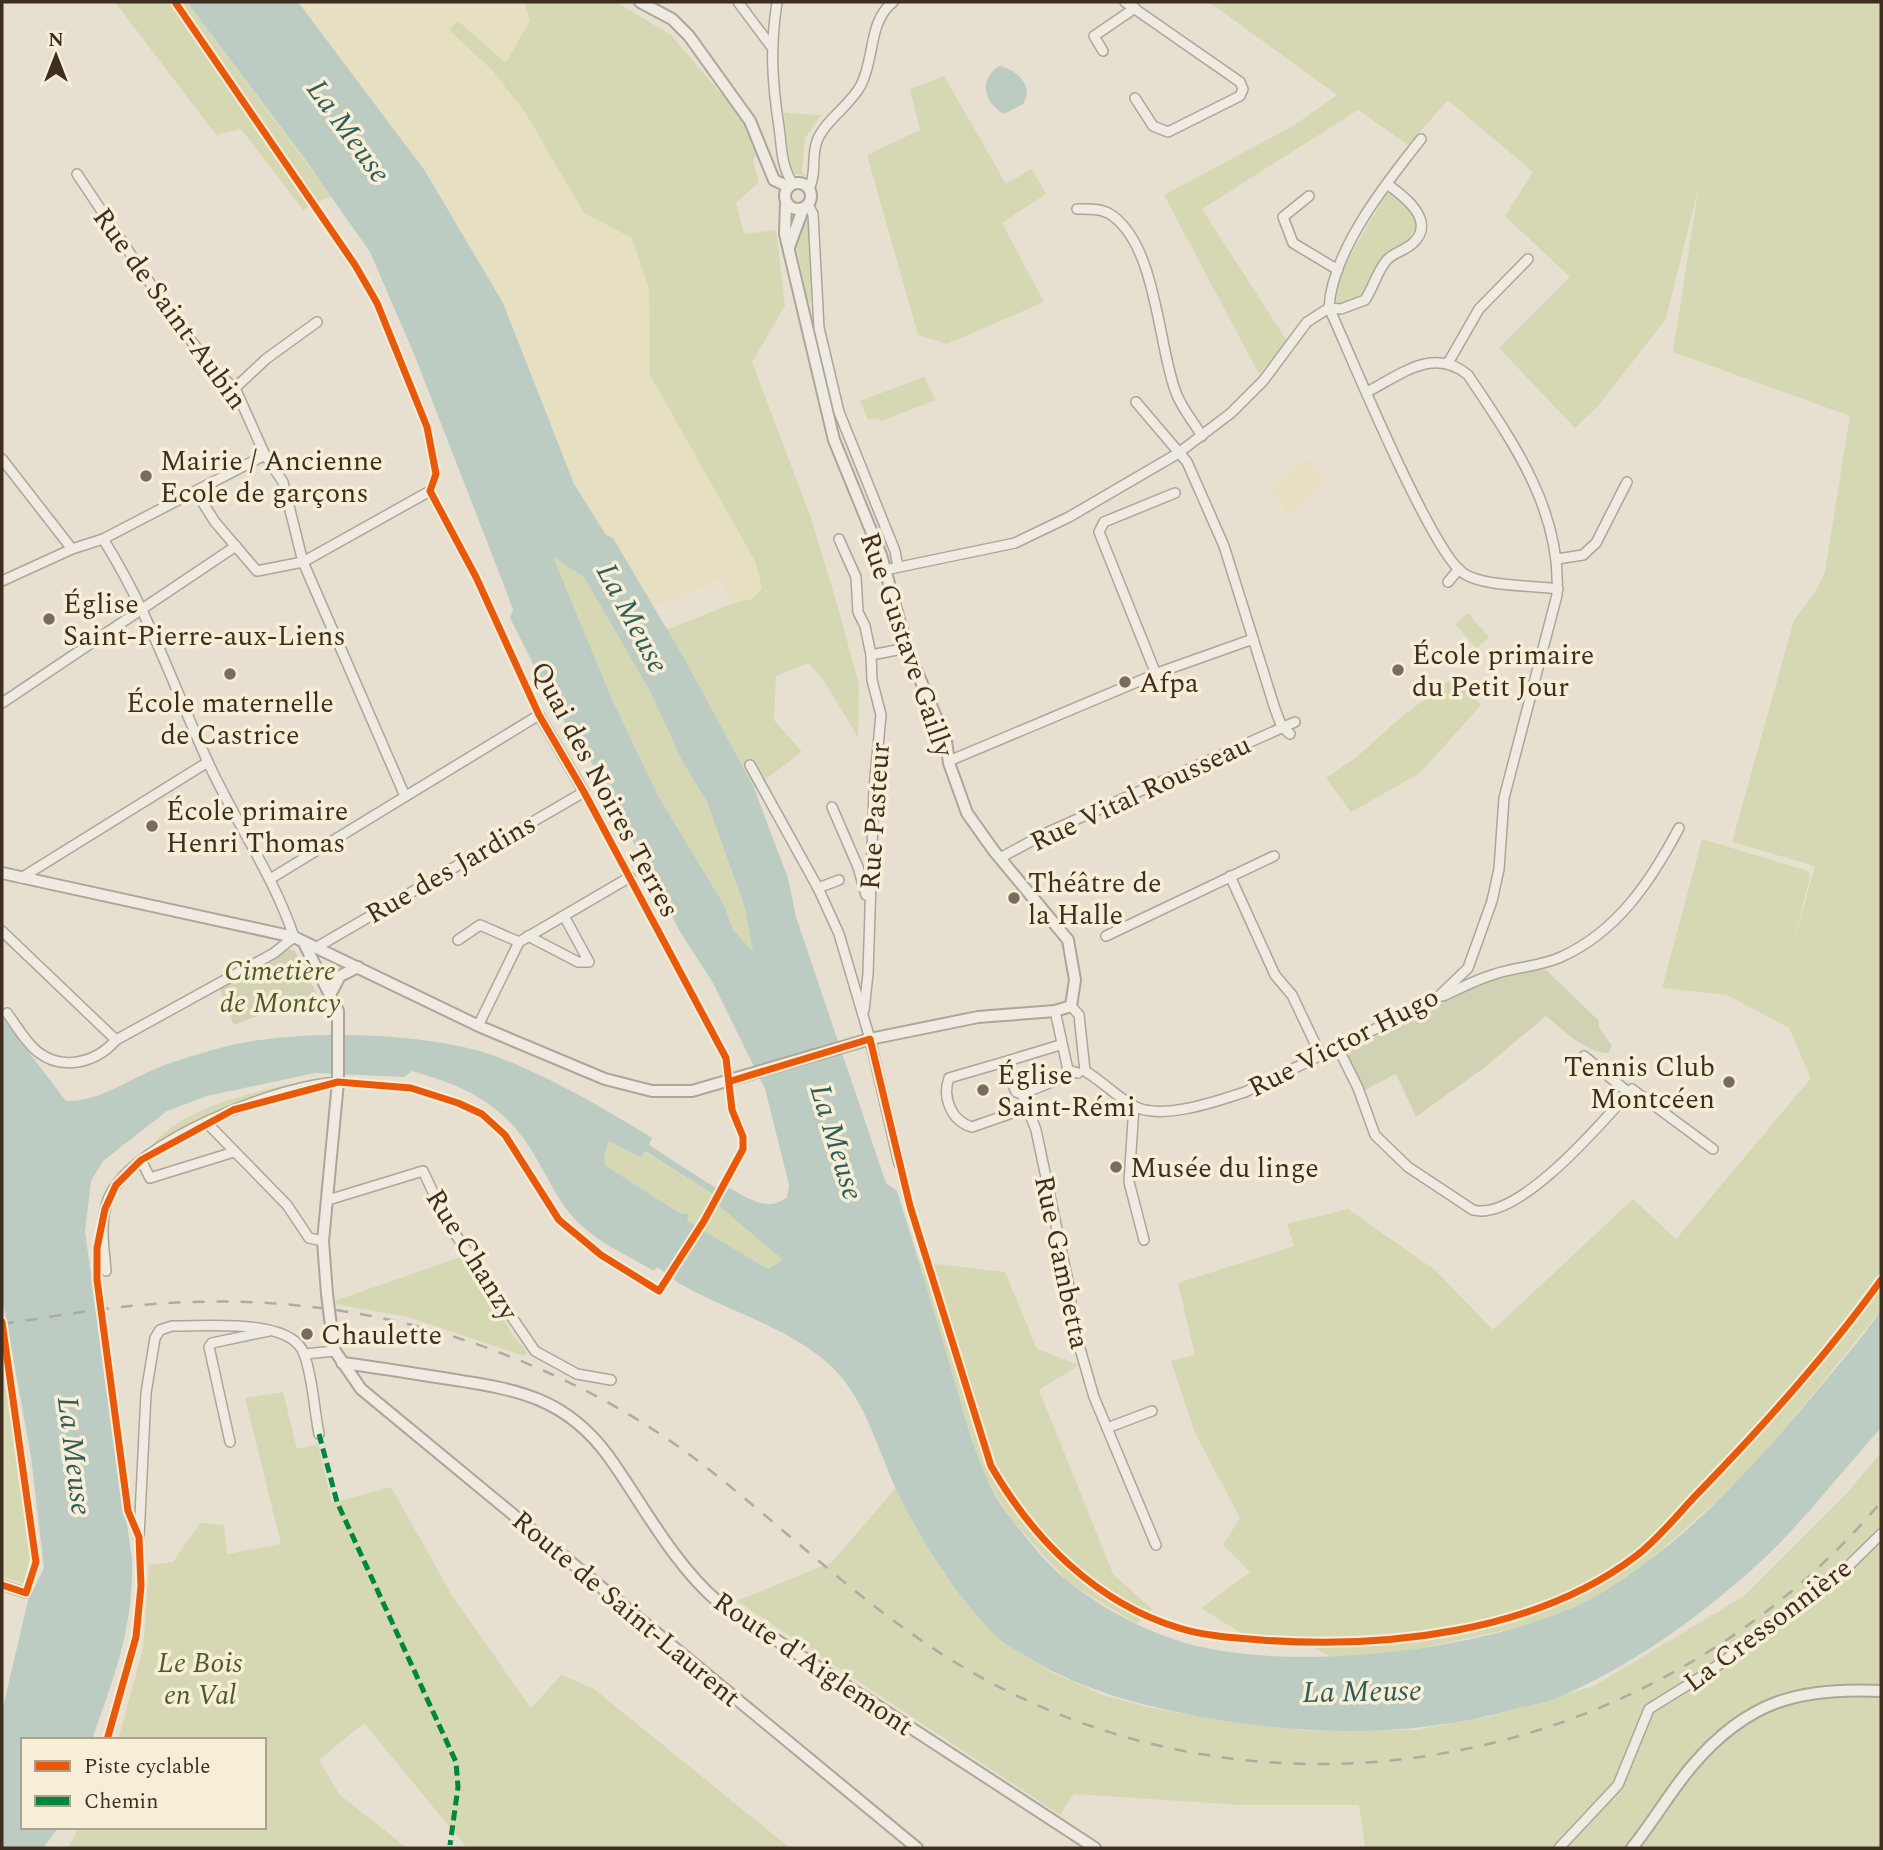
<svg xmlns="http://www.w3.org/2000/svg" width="1883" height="1850" font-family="Spectral,serif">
  <rect width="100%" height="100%" fill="#e7e0d1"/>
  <g fill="#e6dfc2">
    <polygon points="298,2 524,2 530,20 506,64 458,21 525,112 584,213 632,238 649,289 650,375 755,561 762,588 752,599 732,604 721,579 652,608 613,538 606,535 574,484 503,303 425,171"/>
    <polygon points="1309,459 1324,483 1288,515 1271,488"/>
  </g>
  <g fill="#d6d7b3">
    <polygon points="115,2 187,2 331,196 303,210 241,129 216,135"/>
    <polygon points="524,2 616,2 671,35 746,123 757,152 753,161 759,182 736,203 744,234 776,230 785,306 752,362 811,518 839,611 859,685 858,737 822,678 808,663 776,676 774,720 802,752 754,788 666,630 731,604 752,599 762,588 755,561 650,375 649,289 632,238 584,213 525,112 493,71 449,30 458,21 506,63 530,20"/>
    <polygon points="1209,2 1881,2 1881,1310 1787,1426 1738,1482 1643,1566 1599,1595 1539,1623 1422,1648 1368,1656 1330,1656 1298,1639 1241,1633 1201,1608 1250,1572 1223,1545 1240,1518 1195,1433 1171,1361 1195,1355 1178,1283 1294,1246 1287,1224 1348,1209 1435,1270 1493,1330 1633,1199 1676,1239 1811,1078 1789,1028 1727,995 1662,988 1702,839 1808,871 1810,876 1792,949 1815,866 1732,842 1794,620 1816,591 1825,571 1850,416 1673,352 1699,185 1666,319 1598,406 1575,428 1499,348 1570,277 1505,216 1533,172 1448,100 1408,145 1358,110 1202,209 1287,341 1259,374 1164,195 1293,126 1337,95"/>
    <polygon points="944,76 1006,184 1032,169 1046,194 1002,223 1044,302 947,344 918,335 867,155 920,130 910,89"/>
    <polygon points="784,113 821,115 805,138 802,172 807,176 795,174 790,167"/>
    <polygon points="1388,192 1394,192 1415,211 1419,227 1414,229 1406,246 1391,254 1363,298 1341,305 1336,302 1339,274"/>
    <polygon points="807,216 810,216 811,303 808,301 796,246 802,219"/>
    <polygon points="924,377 936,400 881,421 879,418 868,420 860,401"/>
    <polygon points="552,556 584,577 651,693 681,759 707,802 745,908 753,953 733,930 724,905 657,794 611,697"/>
    <polygon points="1468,613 1489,637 1476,648 1455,624"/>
    <polygon points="1457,675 1481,705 1420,773 1351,812 1326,778 1357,757 1400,718"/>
    <path d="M326,1079L233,1110L148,1154C166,1108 280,1083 326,1079Z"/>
    <polygon points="609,1141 640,1157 644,1151 716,1196 722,1201 719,1206 782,1258 781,1261 768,1269 686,1221 689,1213 681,1214 606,1166 604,1157"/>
    <path d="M461,1257L509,1328C513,1339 522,1343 527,1353L524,1356L408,1317L335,1304L337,1300Z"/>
    <polygon points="919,1262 1005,1272 1037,1349 1079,1365 1039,1390 1113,1574 1152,1609 1137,1624 1068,1582 1010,1518 981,1469"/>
    <polygon points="5,1351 31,1553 24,1584 2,1576 2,1352"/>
    <polygon points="283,1392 297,1449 318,1444 332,1503 391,1487 453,1597 531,1708 561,1675 594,1689 790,1848 467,1848 364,1723 319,1760 339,1794 407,1848 68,1848 79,1827 264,1827 264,1740 118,1740 143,1649 149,1565 173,1562 200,1523 224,1525 227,1554 281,1544 245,1398"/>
    <polygon points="1881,1452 1881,1848 1365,1848 1359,1805 1241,1805 1074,1794 1060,1815 737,1601 832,1562 896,1488 943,1572 999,1639 1053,1673 1103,1695 1147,1707 1231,1722 1312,1731 1415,1730 1487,1717 1594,1686 1744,1596 1849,1491"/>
  </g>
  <g fill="#d1d1b3">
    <polygon points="290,949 295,951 326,1012 260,1015 234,1025 219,987"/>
    <path d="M1538,970H1546L1599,1021V1028L1612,1046L1608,1053C1584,1052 1564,1030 1546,1016L1485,1067L1416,1117L1396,1074L1363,1091L1344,1052L1487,981Z"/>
  </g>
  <g fill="#bcccc2" fill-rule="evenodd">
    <path d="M187,2H298L425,171L503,303L574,484L606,535L613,538L684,658L754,788L788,878L796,917L884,1177L886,1183L897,1191C916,1251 934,1312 952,1372C968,1423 978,1478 1012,1520C1029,1541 1048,1566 1069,1582C1099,1606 1137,1627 1173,1639C1281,1677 1505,1651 1603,1592C1686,1542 1754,1466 1816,1392C1838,1365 1862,1339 1881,1310V1428C1840,1473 1802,1524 1757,1565C1698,1618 1632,1666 1559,1697C1545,1703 1529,1705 1515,1709C1413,1738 1306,1736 1202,1717C1140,1705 1083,1691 1029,1658C1018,1651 1005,1645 997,1637C955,1595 923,1544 897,1491C878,1451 866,1401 834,1369C794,1329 734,1314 686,1287C672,1280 670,1275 657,1267L654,1271C630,1257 601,1244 581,1225C560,1206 550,1181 536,1158C506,1105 468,1087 412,1071L404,1077L315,1073L207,1096L167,1111L103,1161L91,1181L85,1232L132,1559C134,1628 114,1676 92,1740H23V1827H59L43,1848H2V1712L28,1600L44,1568L31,1457L2,1296V1017L66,1101C98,1102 126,1081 155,1069C174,1061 196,1055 216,1049C286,1028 426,1031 495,1056C549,1076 597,1105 646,1134L652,1138L649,1145L725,1194L729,1188C749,1198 767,1213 787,1197L789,1185L765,1089L713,983L679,930L592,763L556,709L510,618L513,610L505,588L414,354L370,252L304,158ZM553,557L584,577L651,693L681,759L707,802L745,908L753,952L733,930L724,905L657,794L611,697ZM609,1141L640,1157L645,1151L716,1196L722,1201L719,1206L781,1258V1261L768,1269L687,1221L689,1213L681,1214L606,1166L604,1157Z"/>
    <path d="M999,66C1016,69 1035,86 1023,104L1004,114C984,103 978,80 999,66Z"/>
  </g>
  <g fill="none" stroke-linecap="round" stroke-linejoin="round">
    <g stroke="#ada599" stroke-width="12">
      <g id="minor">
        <polyline points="738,2 771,46"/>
        <path d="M777,2C770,48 772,81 779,127C782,148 781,166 793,184"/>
        <polyline points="1125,2 1240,82 1243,89 1240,96 1168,132 1153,126 1135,98"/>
        <polyline points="1103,51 1094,36 1135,8"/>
        <polyline points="77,174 170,313 215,372 235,388 265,455 283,482 303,562 405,796"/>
        <path d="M1387,184C1404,196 1437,221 1413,243C1405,251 1392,253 1386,261C1377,272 1373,288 1365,300L1341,309L1329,308L1334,319C1354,364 1432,552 1463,573C1483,587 1532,585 1558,589"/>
        <path d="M809,189C817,173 811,157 817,141C825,120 850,106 861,85C875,58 868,22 893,2"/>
        <polyline points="1309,196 1283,217 1293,243 1338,270"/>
        <polyline points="808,205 813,214 819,328 839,412 895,551 898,567"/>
        <path d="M1077,209C1089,209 1102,208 1113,216C1156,248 1158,342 1175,390C1180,406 1193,421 1202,436"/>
        <polyline points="1448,363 1479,309 1528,259"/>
        <polyline points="235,388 266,359 317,322"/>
        <polyline points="1136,402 1187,462 1224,546 1275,709 1282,727 1290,734"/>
        <polyline points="2,459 72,549"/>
        <polyline points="196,492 215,522 257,571 303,562 430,491"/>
        <polyline points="839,539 856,577 858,612 865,626 871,655"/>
        <polyline points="1557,559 1583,555 1596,543 1627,482"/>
        <path d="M885,570L1015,543L1069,517L1177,454L1231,413L1263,381L1307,322L1329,308C1332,251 1386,183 1421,139"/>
        <polyline points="2,581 72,549 103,539 265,455"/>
        <polyline points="1448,582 1459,569"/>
        <polyline points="1156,674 1099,532 1104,522 1175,493"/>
        <polyline points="2,703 236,546"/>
        <polyline points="949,761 1163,671 1253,639"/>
        <polyline points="750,765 818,888 839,934 870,1039 899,1164"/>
        <polyline points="832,807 858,867 866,895"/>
        <polyline points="1000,858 1046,833 1295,722"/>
        <polyline points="1230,876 1275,975 1292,995 1321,1056"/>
        <polyline points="21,878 208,762"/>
        <polyline points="270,879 539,715 584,792 317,947"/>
        <polyline points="818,888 839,880"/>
        <polyline points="2,931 116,1040"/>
        <polyline points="528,936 578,962 589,962 564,916"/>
        <polyline points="1106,936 1274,856"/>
        <polyline points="458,940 480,925 519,942"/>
        <path d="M1443,996C1459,989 1475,980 1492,975C1514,967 1539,967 1561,957C1617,932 1651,881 1679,828"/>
        <polyline points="1071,1006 1079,1015 1085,1071"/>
        <polyline points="864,1010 868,974 874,788 881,715 872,680 871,655 907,648"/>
        <polyline points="1055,1011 1068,1070 1078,1073"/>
        <path d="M7,1013C16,1025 26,1043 38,1052C62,1071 96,1063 116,1040L274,953L294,937C273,874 234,820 207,760C173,685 148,610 103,539"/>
        <polyline points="478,1026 519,942 630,877"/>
        <polyline points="1060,1045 1004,1062 1016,1092 1022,1094 1074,1073"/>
        <path d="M1338,1048L1358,1088L1375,1135L1408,1167L1473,1210C1519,1222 1603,1121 1632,1089L1713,1149"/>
        <polyline points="1584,1056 1629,1093"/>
        <path d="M1004,1062L949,1078C942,1097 951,1121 972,1127L1012,1113L1026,1104"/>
        <path d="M1085,1071C1102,1081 1117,1097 1134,1106C1161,1121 1218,1101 1245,1092L1435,1000L1468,968L1492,901L1499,869L1504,798L1557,595C1562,511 1513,442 1468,375C1434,346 1400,375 1367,392"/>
        <polyline points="1022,1094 1036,1130 1069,1286 1074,1328 1094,1397 1156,1545"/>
        <polyline points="1134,1106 1129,1182 1144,1240"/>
        <polyline points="206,1122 287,1205 309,1238 323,1241"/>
        <polyline points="141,1160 150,1178 234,1152"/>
        <polyline points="328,1200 423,1171 447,1222 535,1351 577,1374 611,1380"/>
        <path d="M106,1271C104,1246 99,1221 109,1197C134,1141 279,1085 338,1082"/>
        <polyline points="305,1354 335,1351"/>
        <polyline points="1107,1428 1152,1411"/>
        <polyline points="230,1442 209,1347 212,1343 269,1331"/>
        <path d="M139,1537L146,1393L155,1338L160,1330L172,1326C202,1327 292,1317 304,1354C313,1378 314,1409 319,1434"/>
        <polyline points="2,1585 26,1593"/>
        <polyline points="1559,1848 1618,1785 1649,1709 1707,1673 1825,1589 1881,1534"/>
      </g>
    </g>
    <g stroke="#ada599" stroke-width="14">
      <g id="tertiary">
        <polyline points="640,2 672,19 689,36 750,121 774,180 789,187"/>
        <circle cx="798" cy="196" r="13"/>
        <polyline points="789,247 803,209"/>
        <polyline points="2,873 294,937 481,1027 605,1079 652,1091 692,1091 870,1039 978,1017 1055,1011 1071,1006 1075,980 1068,940 994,851 967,813 949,763 946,741 907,648 881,555 834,440 785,234 786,202"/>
        <polyline points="304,943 338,1011 338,1082 323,1241 327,1294"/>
        <polyline points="330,995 340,976 358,967"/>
        <polyline points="331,1326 335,1351 361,1389 917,1848"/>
        <path d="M342,1363C376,1367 409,1373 443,1378C513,1389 564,1395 609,1457C644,1506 672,1562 718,1602L1095,1848"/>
        <path d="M1632,1848C1653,1822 1670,1792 1692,1766C1747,1701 1799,1687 1881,1691"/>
      </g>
    </g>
    <use href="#minor" stroke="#efebe3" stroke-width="9"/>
    <use href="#tertiary" stroke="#efebe3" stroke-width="10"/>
    <path stroke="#afaaa2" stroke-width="2.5" stroke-dasharray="12 12" stroke-linecap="butt" d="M2,1324C57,1316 112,1306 168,1303C287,1296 406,1314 516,1359C581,1385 643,1419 698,1461C784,1527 860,1604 953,1661C1258,1848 1653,1772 1881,1502"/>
    <g stroke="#ada599" stroke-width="14" stroke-linecap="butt">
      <polyline id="tertiary-bridge" points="327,1294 331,1326"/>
    </g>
    <use href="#tertiary-bridge" stroke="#efebe3" stroke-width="10"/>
    <polyline stroke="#00873e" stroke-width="5" stroke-dasharray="10 5" stroke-linecap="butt" points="319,1434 337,1502 456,1762 458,1787 450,1845"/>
    <g stroke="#f7eed8" stroke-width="11">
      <g id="cycleway">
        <path d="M731,1081L870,1039L910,1206L991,1466C1033,1539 1096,1603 1179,1628C1204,1636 1234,1638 1261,1640C1383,1649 1535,1633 1636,1556C1660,1538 1680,1511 1702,1489C1766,1423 1827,1355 1881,1280"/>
        <polyline points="2,1322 36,1562 26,1593 2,1585"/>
        <polyline points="107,1740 136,1637 141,1586 139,1537 128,1511 97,1280 97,1248 105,1209 116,1185 141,1160 233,1110 338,1082 411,1088 458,1103 482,1114 505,1135 559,1220 601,1255 659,1291 704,1221 743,1149 743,1137 732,1110 726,1058 584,792 539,715 476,577 430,491 436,474 427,427 377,303 355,265 175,2"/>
      </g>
    </g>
    <use href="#cycleway" stroke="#e8590c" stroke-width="7"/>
  </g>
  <g fill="#786c5e" stroke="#f7eed8" stroke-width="2.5">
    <circle cx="146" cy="476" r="7"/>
    <circle cx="49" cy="619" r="7"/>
    <circle cx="1398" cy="670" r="7"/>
    <circle cx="230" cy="674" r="7"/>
    <circle cx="1125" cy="682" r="7"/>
    <circle cx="152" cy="826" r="7"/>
    <circle cx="1014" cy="898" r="7"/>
    <circle cx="1729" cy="1082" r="7"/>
    <circle cx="983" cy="1090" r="7"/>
    <circle cx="1116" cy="1167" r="7"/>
    <circle cx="307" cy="1334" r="7"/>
  </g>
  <g text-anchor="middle" stroke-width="7" stroke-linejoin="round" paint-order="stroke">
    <g font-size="28" fill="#3d2e20" stroke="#f7eed8">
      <text transform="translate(171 308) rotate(54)" y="10">Rue de Saint-Aubin</text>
      <text transform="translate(908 644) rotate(71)" y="10">Rue Gustave Gailly</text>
      <text transform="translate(606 789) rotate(62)" y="10">Quai des Noires Terres</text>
      <text transform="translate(1140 792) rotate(-25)" y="10">Rue Vital Rousseau</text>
      <text transform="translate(874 816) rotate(-86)" y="10">Rue Pasteur</text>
      <text transform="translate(450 868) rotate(-30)" y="10">Rue des Jardins</text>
      <text transform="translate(1343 1041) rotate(-27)" y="10">Rue Victor Hugo</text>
      <text transform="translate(473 1254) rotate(58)" y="10">Rue Chanzy</text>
      <text transform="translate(1063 1262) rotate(78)" y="10">Rue Gambetta</text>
      <text transform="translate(627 1608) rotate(40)" y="10">Route de Saint-Laurent</text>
      <text transform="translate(1767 1624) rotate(-37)" y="10">La Cressonnière</text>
      <text transform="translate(814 1663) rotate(34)" y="10">Route d'Aiglemont</text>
    </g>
    <g font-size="28" fill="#3d2e20" stroke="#f7eed8" text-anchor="start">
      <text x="160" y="470">Mairie / Ancienne<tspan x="160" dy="32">Ecole de garçons</tspan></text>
      <text x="63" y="613">Église<tspan x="63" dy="32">Saint-Pierre-aux-Liens</tspan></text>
      <text x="1412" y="664">École primaire<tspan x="1412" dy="32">du Petit Jour</tspan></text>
      <text x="1139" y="692">Afpa</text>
      <text x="230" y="712" text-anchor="middle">École maternelle<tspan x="230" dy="32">de Castrice</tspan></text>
      <text x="166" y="820">École primaire<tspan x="166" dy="32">Henri Thomas</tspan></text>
      <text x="1028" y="892">Théâtre de<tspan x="1028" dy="32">la Halle</tspan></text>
      <text x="1715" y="1076" text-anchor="end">Tennis Club<tspan x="1715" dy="32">Montcéen</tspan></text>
      <text x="997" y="1084">Église<tspan x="997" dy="32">Saint-Rémi</tspan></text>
      <text x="1130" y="1177">Musée du linge</text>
      <text x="321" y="1344">Chaulette</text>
    </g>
    <g font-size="28" font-style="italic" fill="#4d5a26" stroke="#f7eed8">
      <text x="280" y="980">Cimetière<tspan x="280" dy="32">de Montcy</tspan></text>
      <text x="200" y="1672">Le Bois<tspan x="200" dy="32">en Val</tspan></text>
    </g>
    <g font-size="30" font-style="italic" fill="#2f5d5a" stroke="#f7eed8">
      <text transform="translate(349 131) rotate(54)" y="10">La Meuse</text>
      <text transform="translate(633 618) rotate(62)" y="10">La Meuse</text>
      <text transform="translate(837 1142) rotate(73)" y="10">La Meuse</text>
      <text transform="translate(75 1456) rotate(83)" y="10">La Meuse</text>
      <text transform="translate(1362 1691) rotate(-1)" y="10">La Meuse</text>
    </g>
  </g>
  <rect width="1883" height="1850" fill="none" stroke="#3d2e20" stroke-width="7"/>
  <rect x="21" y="1738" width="245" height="91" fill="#f7eed8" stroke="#ada18e" stroke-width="2"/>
  <rect x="35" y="1761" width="35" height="10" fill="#e8590c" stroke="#ada18e" stroke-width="2"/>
  <text x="84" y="1773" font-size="21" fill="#3d2e20">Piste cyclable</text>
  <rect x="35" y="1796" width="35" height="10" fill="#00873e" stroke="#ada18e" stroke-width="2"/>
  <text x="84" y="1808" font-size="21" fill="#3d2e20">Chemin</text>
  <g transform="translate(56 56)" stroke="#f7eed8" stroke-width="5" paint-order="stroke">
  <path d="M0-5L12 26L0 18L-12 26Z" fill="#3d2e20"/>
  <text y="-10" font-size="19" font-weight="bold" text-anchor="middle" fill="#3d2e20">N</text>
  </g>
</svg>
